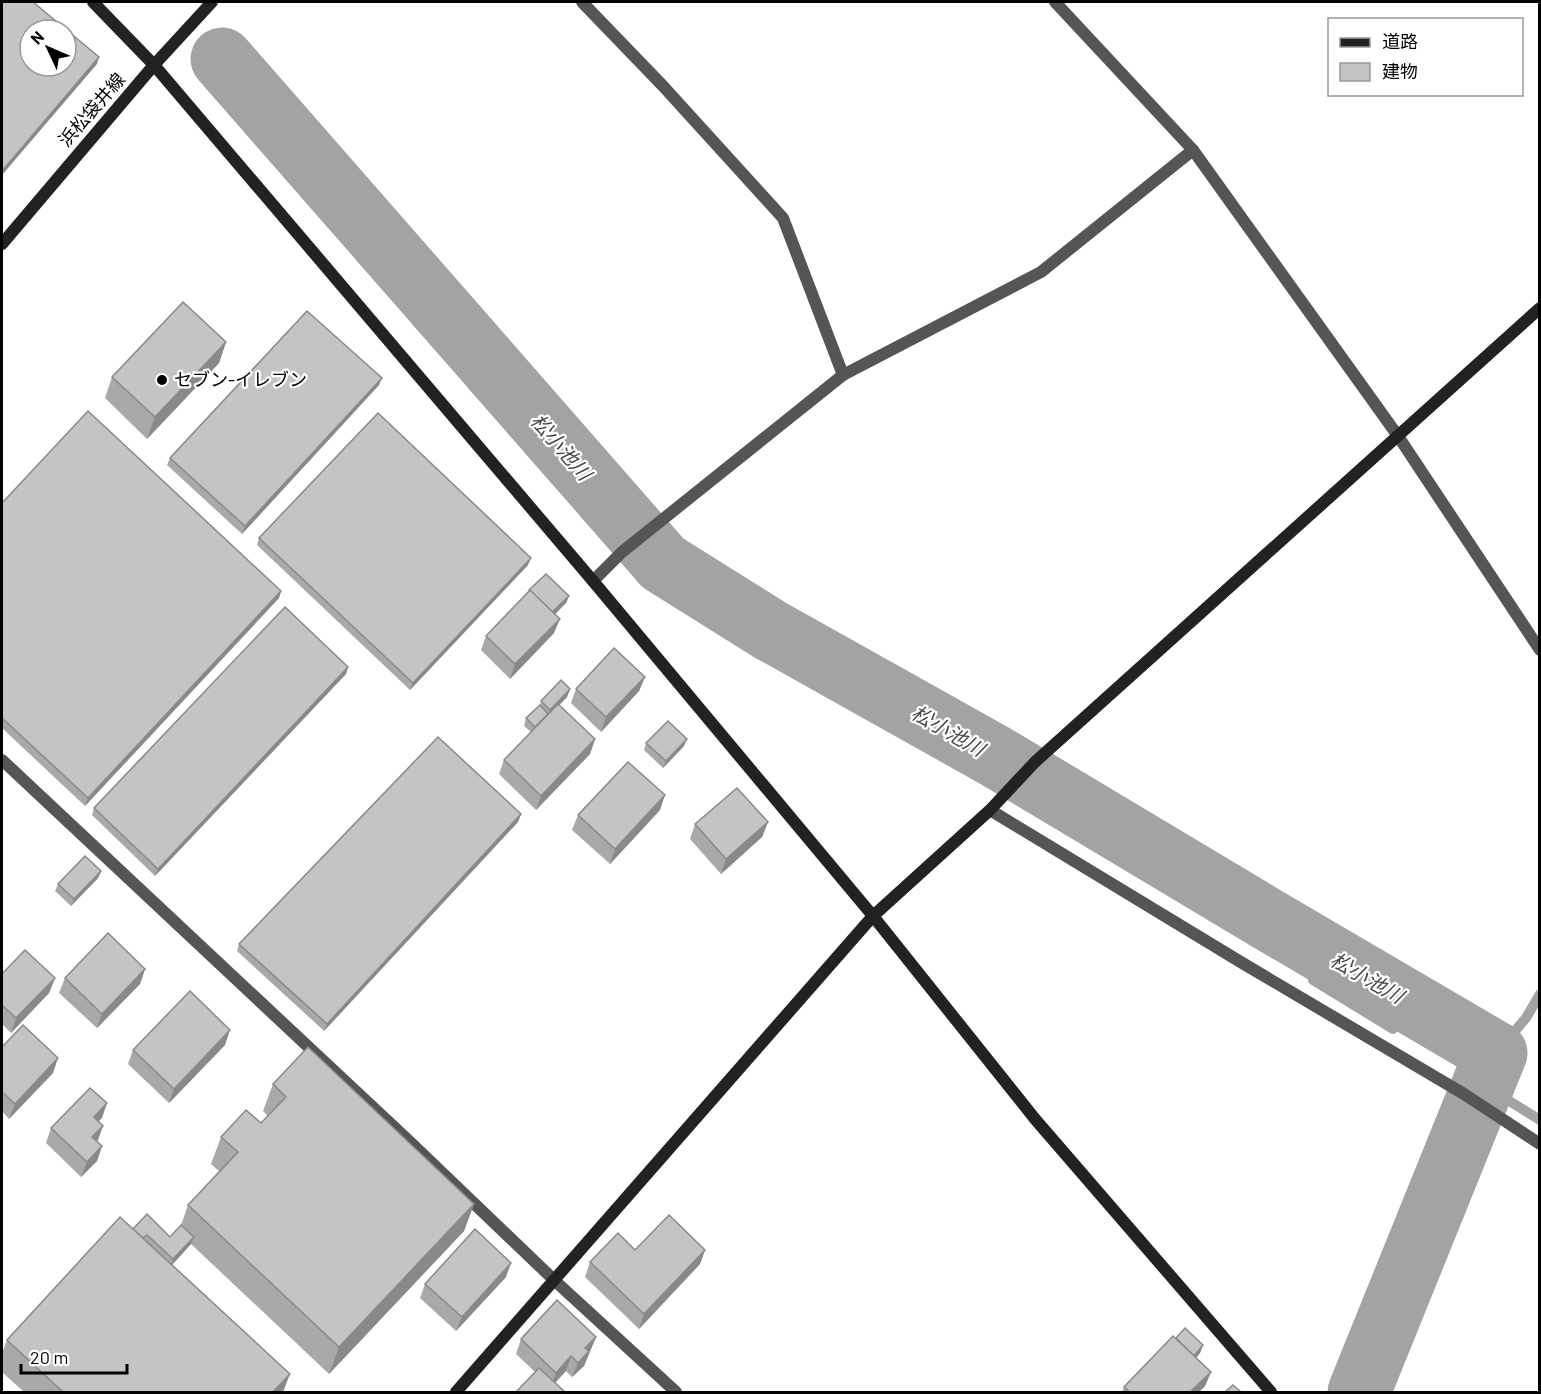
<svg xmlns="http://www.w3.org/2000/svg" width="1541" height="1394" font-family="Barlow,'Noto Sans JP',sans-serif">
  <rect width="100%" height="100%" fill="#fff"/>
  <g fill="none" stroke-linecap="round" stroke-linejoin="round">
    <g stroke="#a3a3a3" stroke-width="10">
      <polyline points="1313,980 1393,1029"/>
      <polyline points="1496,1053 1526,1018 1540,994"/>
      <polyline points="1474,1079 1540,1120"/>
    </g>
    <polyline stroke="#a3a3a3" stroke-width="63" points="222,59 663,563 770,630 995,756 1269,920 1496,1053 1359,1392"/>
    <g stroke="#555" stroke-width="12">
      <polyline points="582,2 663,86 783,218 843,375"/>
      <polyline points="1055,2 1193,150 1398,436 1540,650"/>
      <polyline points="593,581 622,552 843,375 1041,272 1193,150"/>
      <polyline points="2,760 411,1143 554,1280 676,1392"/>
      <polyline points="990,810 1244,964 1464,1094 1540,1144"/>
    </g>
    <g stroke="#222" stroke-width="12">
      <polyline points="93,2 154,65 593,581 873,916 1035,1119 1271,1392"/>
      <polyline points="2,244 154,65 212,2"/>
      <polyline points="456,1392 873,916 990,810 1035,762 1540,308"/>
    </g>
  </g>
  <g fill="#a9a9a9">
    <polygon points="226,342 219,363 147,439 105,398 112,377"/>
    <polygon points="379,385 242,534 167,465 170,458"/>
    <polygon points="2,503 281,591 279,598 85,806 2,728"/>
    <polygon points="259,538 528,565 410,690 257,545"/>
    <polygon points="569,596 566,603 555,614 554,633 510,679 481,650 486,636"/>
    <polygon points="348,667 346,674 155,876 92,815 94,808"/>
    <polygon points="645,677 639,691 601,732 571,703 576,689"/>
    <polygon points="570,689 567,697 559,705 595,739 590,754 536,810 499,774 504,760 531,732 524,726 526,718 540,705 541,701"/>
    <polygon points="646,743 684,746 663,768 644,750"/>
    <polygon points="660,810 610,864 572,830 578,815"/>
    <polygon points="521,814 518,822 324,1031 237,951 239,944"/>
    <polygon points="768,822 762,837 721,874 690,839 695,824"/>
    <polygon points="101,871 98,878 71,906 55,891 58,884"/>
    <polygon points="145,969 140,984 97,1028 59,993 65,978"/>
    <polygon points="2,974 55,978 49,993 11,1033 2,1024"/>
    <polygon points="225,1045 169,1103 128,1064 133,1050"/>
    <polygon points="2,1047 53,1073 9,1119 2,1111"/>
    <polygon points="273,1084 474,1204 464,1231 329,1374 191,1244 172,1265 283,1392 24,1392 2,1372 2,1353 7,1340 133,1229 170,1237 181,1225 188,1205 219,1171 211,1164 221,1137 261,1123 268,1116 263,1111"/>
    <polygon points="102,1118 98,1121 98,1140 97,1141 102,1146 97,1161 81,1177 46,1143 51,1128"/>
    <polygon points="635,1250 705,1250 700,1264 639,1329 585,1277 590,1262"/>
    <polygon points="506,1277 456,1331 420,1298 425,1284"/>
    <polygon points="596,1337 584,1366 572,1377 566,1371 555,1383 535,1372 516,1354 521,1339"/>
    <polygon points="1176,1338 1203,1345 1200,1353 1196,1358 1211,1372 1205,1386 1199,1392 1122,1392 1124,1387"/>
  </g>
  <g fill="#898989">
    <polygon points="99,57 97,64 2,175 2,171"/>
    <polygon points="226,342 219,363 147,439 155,417"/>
    <polygon points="382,378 379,385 242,534 245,526"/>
    <polygon points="531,558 528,565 410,690 413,683"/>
    <polygon points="281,591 279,598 85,806 88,798"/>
    <polygon points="569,596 566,603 549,620 551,613"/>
    <polygon points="560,619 554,633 510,679 515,664"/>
    <polygon points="348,667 346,674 155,876 158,869"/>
    <polygon points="645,677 639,691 601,732 606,717"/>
    <polygon points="570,689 567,697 548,717 550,710"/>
    <polygon points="595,739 590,754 536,810 541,796"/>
    <polygon points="687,739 684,746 663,768 666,761"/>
    <polygon points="665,795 660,810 610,864 615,849"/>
    <polygon points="521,814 518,822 324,1031 327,1024"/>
    <polygon points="768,822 762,837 721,874 726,859"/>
    <polygon points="101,871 98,878 71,906 74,899"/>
    <polygon points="145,969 140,984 97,1028 102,1014"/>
    <polygon points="55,978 49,993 11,1033 16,1018"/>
    <polygon points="230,1030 225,1045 169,1103 174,1089"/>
    <polygon points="58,1058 53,1073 9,1119 15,1104"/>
    <polygon points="107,1103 102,1118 89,1131 94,1117"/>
    <polygon points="103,1126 98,1140 87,1151 92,1137"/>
    <polygon points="102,1146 97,1161 81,1177 87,1162"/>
    <polygon points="474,1204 464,1231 329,1374 339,1347"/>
    <polygon points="194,1237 191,1244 171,1266 173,1259"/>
    <polygon points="705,1250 700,1264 639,1329 644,1314"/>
    <polygon points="511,1263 506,1277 456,1331 462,1317"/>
    <polygon points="596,1337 584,1366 572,1377 578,1363 585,1348"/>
    <polygon points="1203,1345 1200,1353 1190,1365 1192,1357"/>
    <polygon points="571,1356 566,1371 551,1387 556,1373"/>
    <polygon points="1211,1372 1205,1386 1199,1392 1190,1392"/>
    <polygon points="290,1374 283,1392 273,1392"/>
  </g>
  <g fill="#c4c4c4" stroke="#898989" stroke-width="1.5" fill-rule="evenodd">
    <path d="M2,2H33L99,57L2,171ZM30,30H66V66H30Z"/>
    <polygon points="183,302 226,342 155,417 112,377"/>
    <polygon points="307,311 382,378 245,526 170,458"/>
    <polygon points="88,411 281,591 88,798 2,718 2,503"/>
    <polygon points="378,413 531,558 413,683 259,538"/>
    <polygon points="546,574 569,596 552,612 529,590"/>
    <polygon points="530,590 560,619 515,664 486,636"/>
    <polygon points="285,607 348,667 158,869 94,808"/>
    <polygon points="614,648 645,677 606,717 576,689"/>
    <polygon points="561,680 570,689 550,710 541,701"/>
    <polygon points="558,704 595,739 541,796 504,760"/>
    <polygon points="540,705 548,714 535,727 526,718"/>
    <polygon points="668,721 687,739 666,761 646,743"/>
    <polygon points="438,737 521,814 327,1024 239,944"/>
    <polygon points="628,762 665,795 615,849 578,815"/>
    <polygon points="737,788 768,822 726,859 695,824"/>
    <polygon points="85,856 101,871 74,899 58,884"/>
    <polygon points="108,933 145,969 102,1014 65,978"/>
    <polygon points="25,950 55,978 16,1018 2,1005 2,974"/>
    <polygon points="190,991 230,1030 174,1089 133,1050"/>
    <polygon points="23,1025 58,1058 15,1104 2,1092 2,1047"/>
    <polygon points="308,1047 474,1204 339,1347 188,1205 238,1152 221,1137 246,1110 261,1123 286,1097 273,1084"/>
    <polygon points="90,1088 107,1103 94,1117 103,1126 92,1137 102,1146 87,1162 51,1128"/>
    <polygon points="147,1214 170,1237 181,1225 194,1237 173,1259 147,1235 143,1238 133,1229"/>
    <polygon points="669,1215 705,1250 644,1314 590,1262 618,1233 635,1250"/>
    <polygon points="120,1217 290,1374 273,1392 63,1392 7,1340"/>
    <polygon points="475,1229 511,1263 462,1317 425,1284"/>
    <polygon points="557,1300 596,1337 585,1348 589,1351 578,1363 571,1356 556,1373 521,1339"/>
    <polygon points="1185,1328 1203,1345 1194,1356 1176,1338"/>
    <polygon points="1173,1336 1211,1372 1190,1392 1130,1392 1124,1387"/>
    <polygon points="539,1368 565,1392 516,1392"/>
    <polygon points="1233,1385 1241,1392 1225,1392"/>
  </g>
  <circle fill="#000" stroke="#fff" stroke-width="2" cx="162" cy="380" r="6"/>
  <g text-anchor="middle" stroke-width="4.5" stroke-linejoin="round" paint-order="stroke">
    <g font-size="18" fill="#000" stroke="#fff">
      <text transform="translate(92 110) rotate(-49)" y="6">浜松袋井線</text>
    </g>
    <g font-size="18" fill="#000" stroke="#fff" text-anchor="start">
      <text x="174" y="386">セブン-イレブン</text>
    </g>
    <g font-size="20" font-style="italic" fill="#444" stroke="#fff">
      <text transform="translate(561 447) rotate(49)" y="7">松小池川</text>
      <text transform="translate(948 731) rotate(30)" y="7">松小池川</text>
      <text transform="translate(1367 978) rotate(30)" y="7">松小池川</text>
    </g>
  </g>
  <rect width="1541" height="1394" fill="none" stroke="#000000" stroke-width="6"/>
  <rect x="1328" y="18" width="195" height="78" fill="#ffffff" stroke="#999999" stroke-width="1.5"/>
  <rect x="1340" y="38" width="30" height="9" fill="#222222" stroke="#999999" stroke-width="1.5"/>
  <text x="1382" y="48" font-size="18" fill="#000000">道路</text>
  <rect x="1340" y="63" width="30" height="18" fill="#c4c4c4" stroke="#999999" stroke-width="1.5"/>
  <text x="1382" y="78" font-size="18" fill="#000000">建物</text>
  <g transform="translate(48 48) rotate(314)"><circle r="28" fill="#ffffff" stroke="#999999" stroke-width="1.5"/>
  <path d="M0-4.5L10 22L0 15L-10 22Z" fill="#000000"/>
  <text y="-9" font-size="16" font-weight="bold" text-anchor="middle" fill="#000000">N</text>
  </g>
  <path d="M21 1364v9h106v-9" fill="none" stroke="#000000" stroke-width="3"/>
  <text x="30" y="1364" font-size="18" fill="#000000" stroke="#ffffff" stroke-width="4.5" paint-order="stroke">20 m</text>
</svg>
